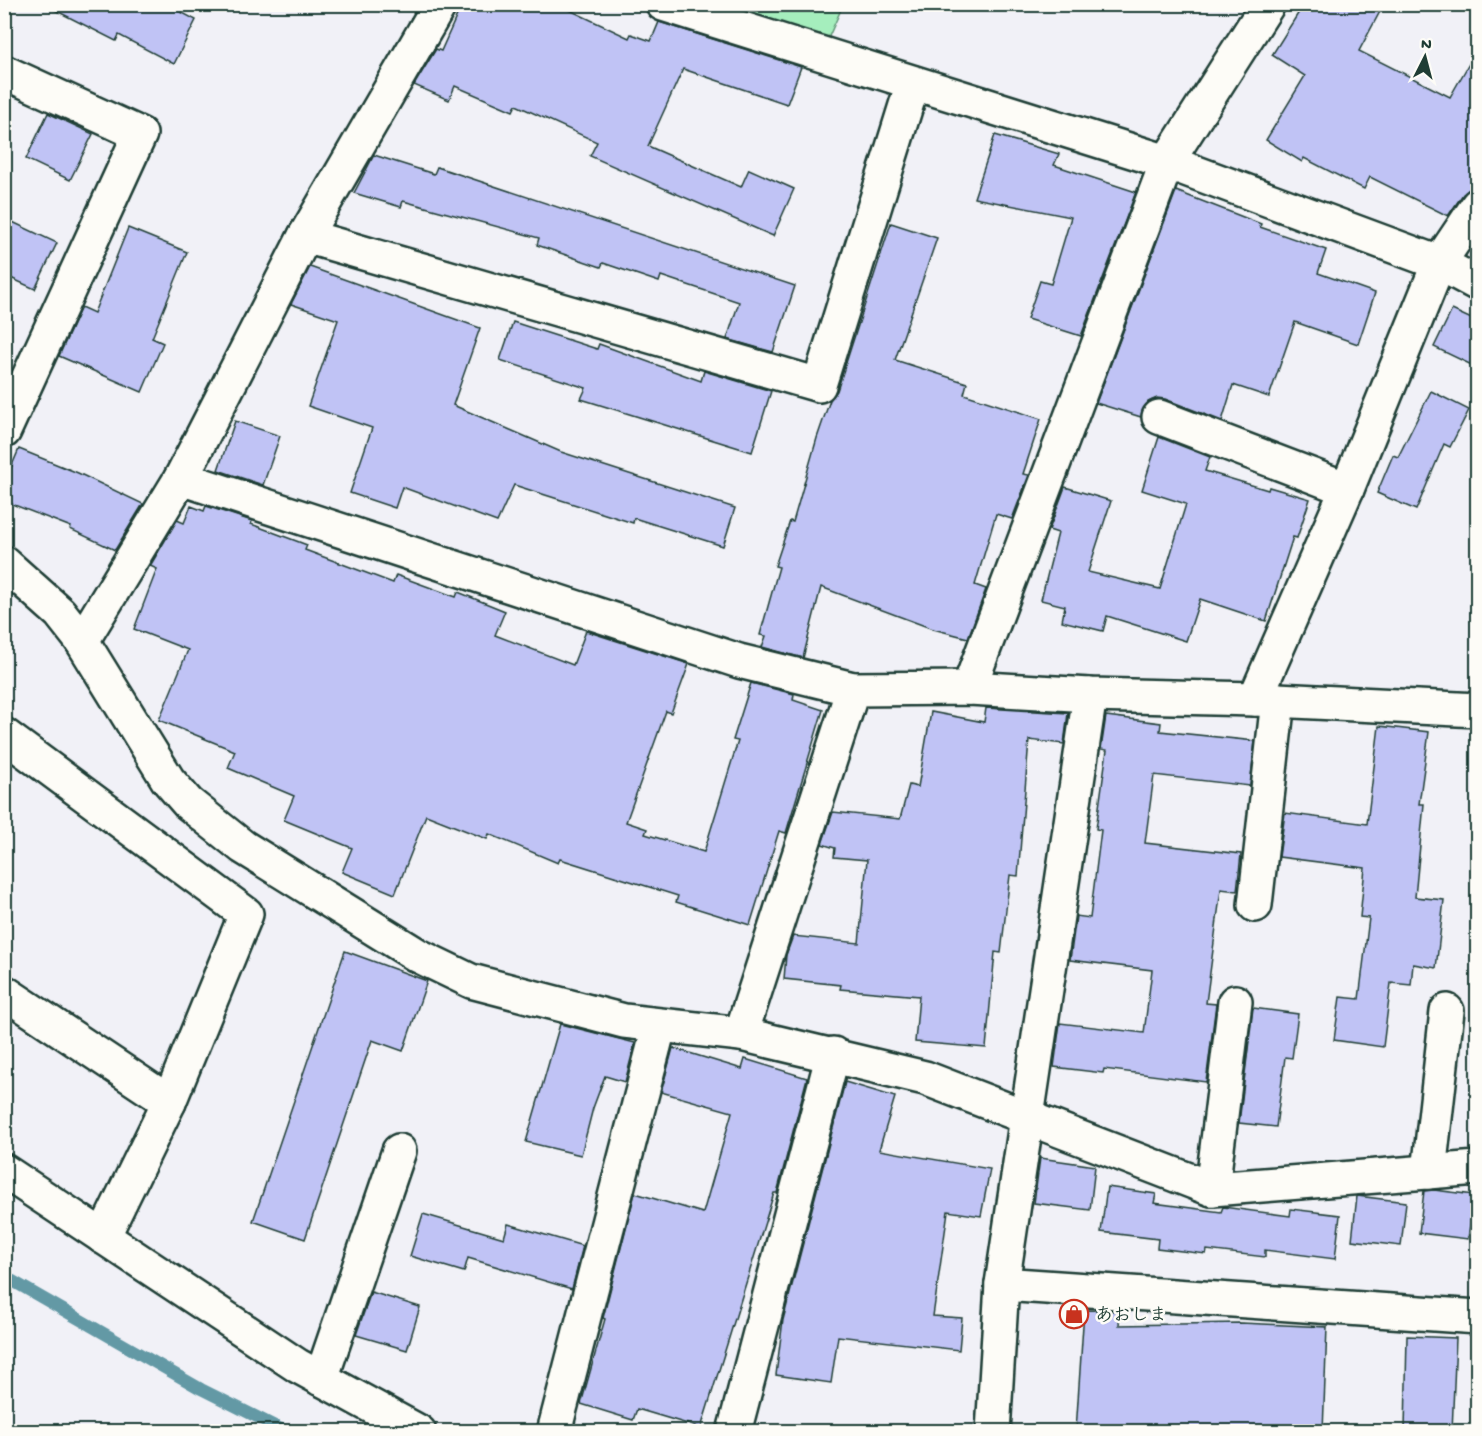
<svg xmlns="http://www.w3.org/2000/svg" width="1482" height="1436" font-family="'Gochi Hand','Klee One',sans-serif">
  <rect width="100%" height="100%" fill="#f1f1f7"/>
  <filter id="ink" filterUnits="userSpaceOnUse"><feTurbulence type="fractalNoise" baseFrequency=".0167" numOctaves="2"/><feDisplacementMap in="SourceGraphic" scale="12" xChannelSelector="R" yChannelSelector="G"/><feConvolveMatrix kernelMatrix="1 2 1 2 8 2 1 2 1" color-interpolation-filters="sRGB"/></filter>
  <g filter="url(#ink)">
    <polygon fill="#a5eebd" stroke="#629678" stroke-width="1.5" points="708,5 843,5 826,43"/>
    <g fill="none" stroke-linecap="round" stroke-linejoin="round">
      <polyline stroke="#6399a5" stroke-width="12" points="4,1276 201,1389 287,1432"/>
    </g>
    <g fill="#c0c3f5" stroke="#1f3d34" stroke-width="1.5">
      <polygon points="43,4 166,4 196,20 174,64 119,35 116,41"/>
      <polygon points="462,4 557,4 629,38 631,34 651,41 659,22 801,67 787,104 683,69 648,146 741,187 749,169 794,189 773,236 590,156 597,142 516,105 513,111 455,86 449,100 414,85 436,49 441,51"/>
      <polygon points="1304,4 1384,4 1359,51 1450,97 1478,48 1478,187 1463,194 1448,216 1370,177 1364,189 1304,158 1302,162 1266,140 1305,76 1272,55"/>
      <polygon points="48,113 93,134 70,180 26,159"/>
      <polygon points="995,135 1059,154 1054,165 1136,192 1081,336 1027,319 1040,281 1051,284 1071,217 974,198"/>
      <polygon points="374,155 434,174 437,167 795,286 773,352 727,339 739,302 661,276 659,282 603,263 601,267 537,245 539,238 403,201 401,207 354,193"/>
      <polygon points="1176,191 1261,224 1260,227 1326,250 1318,273 1375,293 1358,344 1295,322 1269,397 1233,385 1222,421 1165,399 1157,398 1148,402 1141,417 1096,403"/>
      <polygon points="4,218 57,243 35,289 4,275"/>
      <polygon points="891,223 937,238 895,360 967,383 964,394 1041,419 1023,474 1029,475 1012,519 996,514 975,585 986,589 968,638 933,629 821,587 803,658 762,647 766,636 760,635 779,567 775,566 790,521 793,522 817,438 830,400 837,391"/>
      <polygon points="128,228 187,252 152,338 163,343 142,392 59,356 81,307 94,313"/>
      <polygon points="310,267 480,328 453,405 561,452 735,508 723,546 634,518 633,523 514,485 497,522 402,487 395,508 350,493 372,428 308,406 338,320 291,304"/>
      <polygon points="1452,310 1478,322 1478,368 1434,347"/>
      <polygon points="513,322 597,349 599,344 701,381 704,371 771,391 752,452 581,399 586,388 500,360"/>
      <polygon points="1431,391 1469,410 1450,447 1444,444 1416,510 1377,493 1393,455 1398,457"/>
      <polygon points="235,421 280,436 263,485 218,470"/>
      <polygon points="1159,437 1210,457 1205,471 1268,490 1269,487 1310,499 1297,538 1293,537 1266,621 1200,599 1186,641 1107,616 1103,631 1062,621 1065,606 1041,600 1058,533 1049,530 1065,487 1111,501 1088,572 1160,589 1186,504 1142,490"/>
      <polygon points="19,449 78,473 143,504 115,550 70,529 71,527 4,501 4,484"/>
      <polygon points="191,506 204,511 206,506 252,521 251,524 307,545 305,550 393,583 396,575 456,597 458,592 505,611 495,635 573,665 586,631 689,664 671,713 666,711 626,822 647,829 645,834 704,852 738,741 733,740 751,683 794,694 793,700 823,710 786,833 779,831 750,925 676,902 678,896 560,859 558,863 489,834 487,839 426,815 395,894 342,872 352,848 284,820 294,796 228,768 235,751 159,720 188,650 134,629 157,569 150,566 177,520 184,523"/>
      <polygon points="986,708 1068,713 1064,744 1029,740 1018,876 1010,875 1001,953 995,952 986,1048 915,1042 919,996 840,989 841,985 784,979 786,955 793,936 859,943 867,860 834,857 835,848 822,844 833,812 900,819 909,785 918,787 931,712 984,722"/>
      <polygon points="1106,716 1161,723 1160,731 1255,741 1250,786 1154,775 1145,843 1241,854 1237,891 1221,889 1206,1003 1216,1004 1206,1082 1104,1069 1103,1073 1054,1067 1060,1023 1144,1033 1152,970 1070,960 1076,916 1090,918 1101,830 1096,829 1107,750 1101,749"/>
      <polygon points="1379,726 1429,732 1419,804 1424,804 1415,897 1444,900 1436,968 1413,964 1411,985 1391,983 1383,1047 1334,1040 1340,997 1359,999 1369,918 1360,917 1365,868 1279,857 1285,813 1367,824"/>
      <polygon points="345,951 427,981 403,1051 372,1040 305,1239 253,1221"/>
      <polygon points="1253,1008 1298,1014 1292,1058 1285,1057 1276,1127 1239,1123"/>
      <polygon points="560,1024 635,1043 625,1082 605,1076 593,1108 581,1155 526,1142"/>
      <polygon points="673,1048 742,1069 745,1059 807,1078 777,1193 774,1193 701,1428 637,1409 633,1420 581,1404 605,1319 603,1318 635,1193 703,1213 732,1112 661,1092"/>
      <polygon points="845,1082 895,1097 879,1150 990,1169 981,1216 948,1211 933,1316 962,1318 959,1350 838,1336 831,1383 776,1375 783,1320"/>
      <polygon points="1040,1158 1095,1166 1090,1210 1034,1203"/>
      <polygon points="1107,1187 1156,1194 1154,1203 1221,1212 1223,1207 1290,1216 1291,1209 1340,1215 1335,1259 1265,1250 1265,1257 1207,1250 1206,1254 1157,1248 1158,1239 1101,1232"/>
      <polygon points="1434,1190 1474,1195 1468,1239 1419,1233 1424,1191"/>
      <polygon points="1357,1196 1406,1202 1401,1246 1352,1240"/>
      <polygon points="423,1214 504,1238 508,1224 583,1246 572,1289 468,1258 464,1272 410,1256"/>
      <polygon points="371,1292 420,1307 407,1350 356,1335"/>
      <polygon points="1084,1310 1120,1311 1119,1325 1241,1323 1327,1327 1323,1431 1076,1431"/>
      <polygon points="1407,1336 1456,1338 1452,1431 1405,1431"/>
    </g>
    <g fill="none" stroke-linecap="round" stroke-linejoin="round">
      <g stroke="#1f3d34" stroke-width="38">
        <g id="minor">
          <polyline points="663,4 1167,162 1439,263 1478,284"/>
          <polyline points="4,72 140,134 4,431"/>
          <polyline points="305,236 819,385 913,83"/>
          <polyline points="1159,417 1347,489"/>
          <polyline points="181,478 739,661 853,689 969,688 1090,695 1255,699 1478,710"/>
          <polyline points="4,563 60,613 82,641 168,780 188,803 243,847 417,955 471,981 624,1021 741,1034 925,1078 1212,1189 1478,1168"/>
          <polyline points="82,641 181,478 305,236 440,4"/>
          <polyline points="969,688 1167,162 1268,4"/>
          <polyline points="1255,699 1347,489 1439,263 1478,205"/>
          <polyline points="4,735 246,914 169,1102 103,1237"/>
          <polyline points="1255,905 1278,700"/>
          <polyline points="4,992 169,1102"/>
          <polyline points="741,1034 853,689"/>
          <polyline points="4,1171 298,1366 419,1432"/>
          <polyline points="1429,1172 1447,1011"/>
          <polyline points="1212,1189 1235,1002"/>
          <polyline points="1002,1284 1478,1317"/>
          <polyline points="321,1379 399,1151"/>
          <polyline points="554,1432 659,1027"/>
          <polyline points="734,1432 833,1054"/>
          <polyline points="993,1432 1002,1284 1090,695"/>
        </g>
      </g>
      <use href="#minor" stroke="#fdfcf7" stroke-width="33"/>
    </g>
  </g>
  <defs>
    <g id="shop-ring" transform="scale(1.5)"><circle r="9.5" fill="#fdfcf7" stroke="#c8321e" stroke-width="1.5"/><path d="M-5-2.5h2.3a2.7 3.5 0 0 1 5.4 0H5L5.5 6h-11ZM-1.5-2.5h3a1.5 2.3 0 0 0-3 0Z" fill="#c8321e"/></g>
  </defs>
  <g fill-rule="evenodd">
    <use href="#shop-ring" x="1074" y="1314"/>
  </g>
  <g text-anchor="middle" stroke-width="5" stroke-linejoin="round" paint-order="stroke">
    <g font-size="18" font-weight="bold" fill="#1f3d34" stroke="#fdfcf7" text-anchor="start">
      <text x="1095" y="1320">あおしま</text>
    </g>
  </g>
  <rect width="1482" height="1436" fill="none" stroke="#fdfcf7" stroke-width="24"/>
  <rect x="12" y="12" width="1458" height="1412" fill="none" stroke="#1f3d34" stroke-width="2" filter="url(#ink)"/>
  <g transform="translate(1425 57) rotate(6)" stroke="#fdfcf7" stroke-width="4.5" paint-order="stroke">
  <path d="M0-4.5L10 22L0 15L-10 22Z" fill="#1f3d34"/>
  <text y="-9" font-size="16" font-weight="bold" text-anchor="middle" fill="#1f3d34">N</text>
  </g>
</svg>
